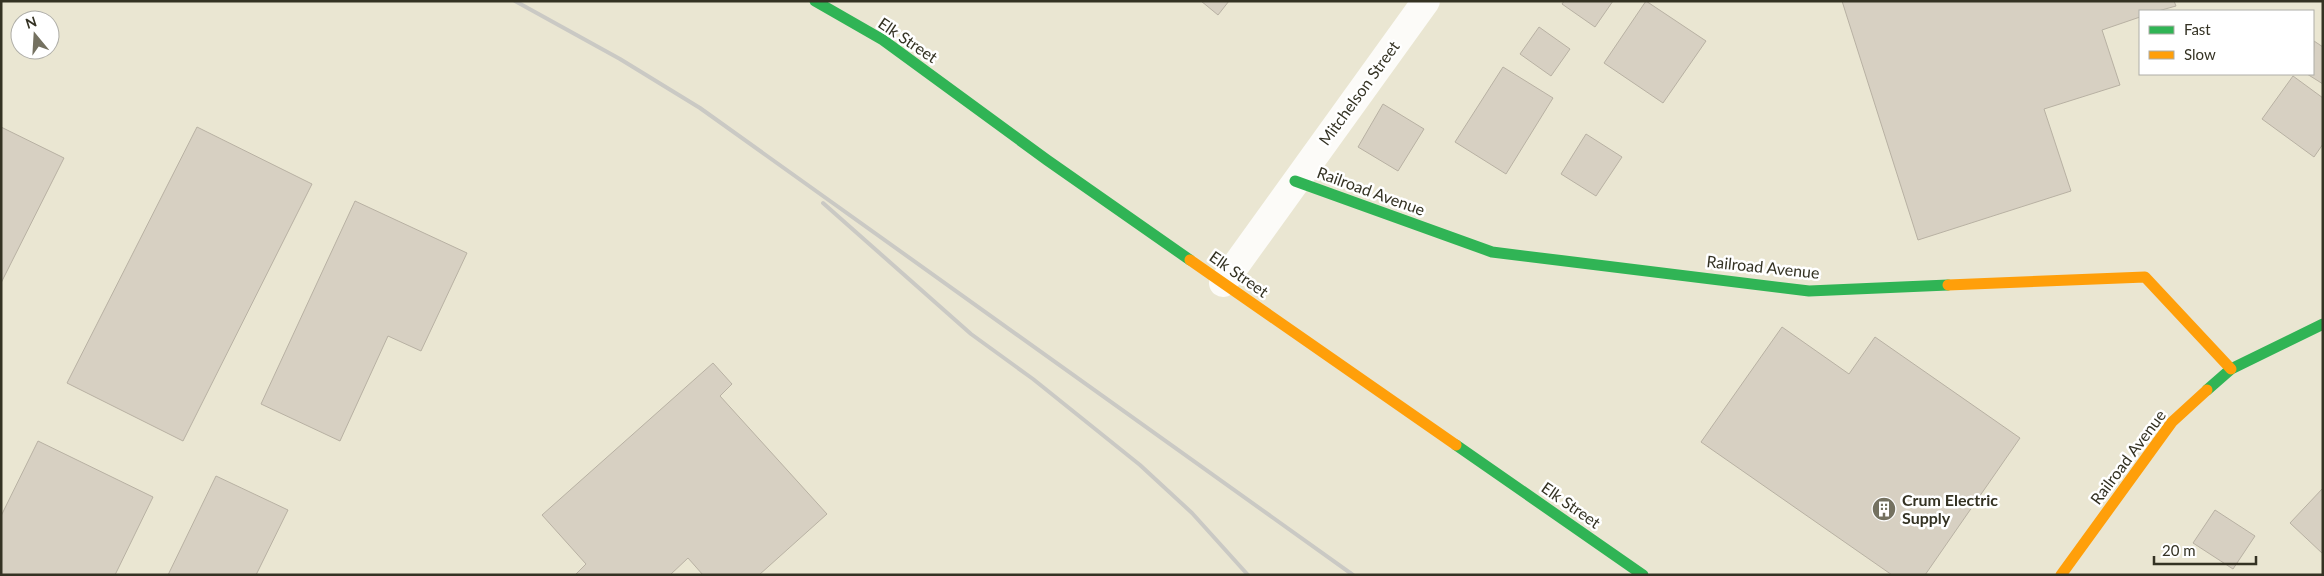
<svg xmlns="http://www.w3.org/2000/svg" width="2324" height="576" font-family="Lato,sans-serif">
  <rect width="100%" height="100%" fill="#eae6d2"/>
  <g fill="#d7d0c2" stroke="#b8b1a3">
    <polygon points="1201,1 1229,1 1218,15"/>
    <polygon points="1564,1 1613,1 1595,27 1562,4"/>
    <polygon points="1646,1 1706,41 1663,103 1604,63"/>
    <polygon points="1842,1 2174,1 2176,6 2158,11 2140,11 2140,17 2102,30 2120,85 2044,109 2071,191 1918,240"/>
    <polygon points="1539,27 1570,49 1551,76 1520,54"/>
    <polygon points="2314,41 2323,47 2323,84 2307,74 2313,74"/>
    <polygon points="1503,67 1553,98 1506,174 1455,142"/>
    <polygon points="2293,76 2323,98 2323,144 2314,157 2262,119"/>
    <polygon points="1383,104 1424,129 1398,171 1358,147"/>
    <polygon points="1,127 64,158 1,283"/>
    <polygon points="197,127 312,184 183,441 67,383"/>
    <polygon points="1586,134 1622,157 1596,196 1561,174"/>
    <polygon points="355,201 467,253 421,351 388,336 340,441 261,404"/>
    <polygon points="1782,327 1849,374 1875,337 2020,438 1925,575 1892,575 1701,442"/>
    <polygon points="713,363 732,384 720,396 827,514 759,575 703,575 688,558 670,575 575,575 586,564 542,515"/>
    <polygon points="38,441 153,497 115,575 1,575 1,516"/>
    <polygon points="216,476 288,510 256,575 168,575"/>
    <polygon points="2323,488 2323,554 2290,523"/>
    <polygon points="2215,510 2255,536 2233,569 2193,543"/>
  </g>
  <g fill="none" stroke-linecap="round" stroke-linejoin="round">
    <polyline stroke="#fcfbf8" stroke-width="28" points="1223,283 1426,1"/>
    <g stroke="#30b455" stroke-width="11">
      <polyline points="815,1 883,40 1047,160 1190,260"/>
      <polyline points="1295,181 1492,252 1809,291 1948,285"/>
      <polyline points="2207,390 2231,369 2323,324"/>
      <polyline points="1456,445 1643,575"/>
    </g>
    <g stroke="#ff9f0a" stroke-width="11">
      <polyline points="1190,260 1456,445"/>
      <polyline points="1948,285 2145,277 2231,369"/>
      <polyline points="2061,575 2172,422 2207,390"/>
    </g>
    <g stroke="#cac9c4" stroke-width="4">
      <polyline points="515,1 620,59 700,108 1353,575"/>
      <polyline points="823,203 971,334 1033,379 1140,465 1192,513 1248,575"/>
    </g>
  </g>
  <defs>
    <g id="building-disc" transform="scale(1.25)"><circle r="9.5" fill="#747160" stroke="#fff"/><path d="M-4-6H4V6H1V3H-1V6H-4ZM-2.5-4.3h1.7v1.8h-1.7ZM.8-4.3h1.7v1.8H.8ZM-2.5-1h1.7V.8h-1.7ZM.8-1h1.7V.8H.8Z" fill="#fff"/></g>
  </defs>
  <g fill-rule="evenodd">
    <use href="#building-disc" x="1884" y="509"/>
  </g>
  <g text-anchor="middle" stroke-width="5" stroke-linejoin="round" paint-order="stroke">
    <g font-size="16" fill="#343223" stroke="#fff">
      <text transform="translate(908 40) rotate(34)" y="6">Elk Street</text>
      <text transform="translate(1359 93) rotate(-54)" y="6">Mitchelson Street</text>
      <text transform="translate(1371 191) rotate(20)" y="6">Railroad Avenue</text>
      <text transform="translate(1763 267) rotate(6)" y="6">Railroad Avenue</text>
      <text transform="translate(1239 274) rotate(35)" y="6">Elk Street</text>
      <text transform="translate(2128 457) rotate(-53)" y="6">Railroad Avenue</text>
      <text transform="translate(1571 505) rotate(35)" y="6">Elk Street</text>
    </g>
    <g font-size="16" font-weight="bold" fill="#343223" stroke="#fff" text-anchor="start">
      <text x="1902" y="506">Crum Electric<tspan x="1902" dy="18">Supply</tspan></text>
    </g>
  </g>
  <rect width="2324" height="576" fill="none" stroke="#343223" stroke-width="5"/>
  <rect x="2139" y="10" width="175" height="65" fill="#ffffff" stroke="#aeada7"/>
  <rect x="2149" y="26" width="25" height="8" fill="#30b455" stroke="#aeada7"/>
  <text x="2184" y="35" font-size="15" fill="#343223">Fast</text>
  <rect x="2149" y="51" width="25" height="8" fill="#ff9f0a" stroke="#aeada7"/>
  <text x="2184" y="60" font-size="15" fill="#343223">Slow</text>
  <g transform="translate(35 35) rotate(342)"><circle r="24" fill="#ffffff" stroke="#aeada7"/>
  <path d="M0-4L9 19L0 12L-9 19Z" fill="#747160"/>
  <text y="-8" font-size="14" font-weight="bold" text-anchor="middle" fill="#343223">N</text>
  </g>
  <path d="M2154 556v8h102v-8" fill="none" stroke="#343223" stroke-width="2.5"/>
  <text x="2162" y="556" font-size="15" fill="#343223" stroke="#ffffff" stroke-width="4" paint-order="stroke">20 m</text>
</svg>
